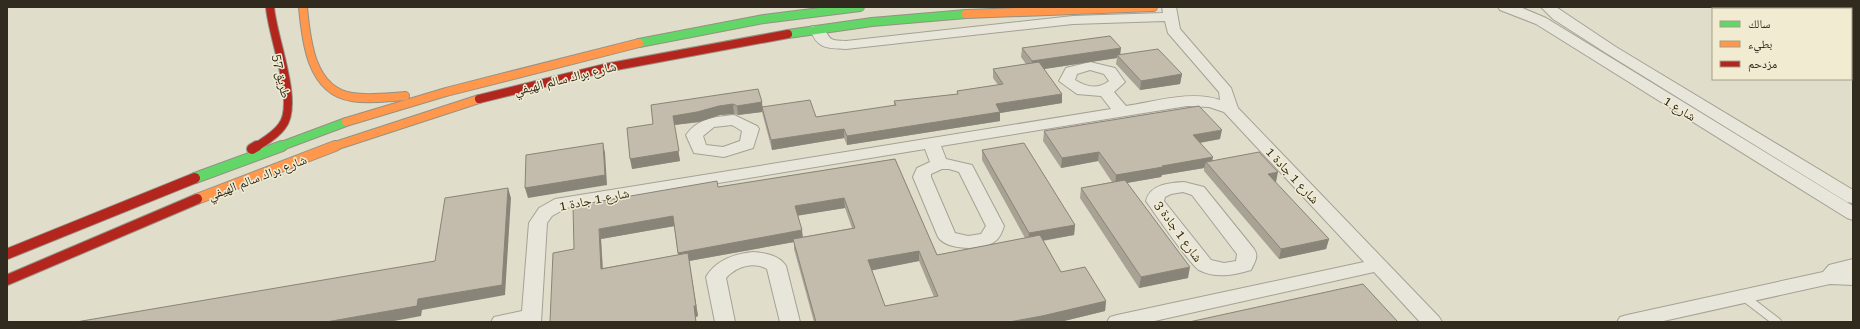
<svg xmlns="http://www.w3.org/2000/svg" width="1860" height="329" font-family="'Roboto Serif','Noto Naskh Arabic',serif">
  <rect width="100%" height="100%" fill="#e0ddca"/>
  <g fill="none" stroke-linecap="round" stroke-linejoin="round">
    <g stroke="#a5a194" stroke-width="10">
      <polyline id="lane" points="1743,296 1777,322"/>
    </g>
    <g stroke="#a5a194" stroke-width="2">
      <g id="street">
        <path d="M1162,7H1176L1180,29L1231,88L1238,108L1439,317L1442,322H1420L1374,272L1150,322H1107L1110,317L1117,315L1364,262L1224,112L1209,107L1187,106L941,146L946,159L972,165L1004,226C1002,232 1000,238 994,242C982,251 946,250 938,237L913,177L917,168L930,162L925,149L566,208L552,216L547,223L541,322H491L494,317L522,311L529,223L539,208L555,199L1111,109L1101,96L1077,94L1059,81L1066,68L1090,62L1115,68L1125,82L1114,92L1126,106C1155,102 1191,90 1220,100L1219,92L1168,33L1165,21L1073,24L846,49C827,48 817,49 810,29L812,26H822C832,40 827,40 846,41L1073,16L1163,13ZM1090,70L1104,74L1109,81C1097,90 1087,87 1075,80L1077,74ZM942,169H949L959,172L986,226L981,234L968,236L955,233L931,177V174Z"/>
        <polygon points="1498,7 1520,7 1546,18 1853,206 1853,220 1847,218 1536,24 1500,10"/>
        <polygon points="1541,7 1556,7 1616,47 1853,190 1853,203 1847,202 1606,53 1553,19"/>
        <path d="M734,115L757,126L759,129L753,148L724,157L694,153L686,135C698,118 715,117 734,115ZM732,125L742,131L740,141L723,147L706,145L703,136L714,127Z"/>
        <path d="M1184,182L1204,187L1254,249C1259,256 1255,262 1251,270C1234,275 1216,279 1199,270C1192,267 1153,211 1146,201C1150,184 1169,183 1184,182ZM1183,192L1192,195L1237,254L1236,261L1224,263L1211,260L1164,201L1165,197L1171,194Z"/>
        <path d="M753,252C765,253 779,255 786,266L800,322H780L767,269C753,261 736,267 726,278L735,322H715L706,277C716,260 734,254 753,252Z"/>
        <polygon points="1853,259 1853,285 1830,284 1659,322 1617,322 1620,317 1627,315 1823,272 1829,265"/>
      </g>
    </g>
    <g stroke="#959184" stroke-width="10">
      <g id="fast-far1">
        <polyline points="788,34 872,22 966,14"/>
        <polyline points="639,43 764,19 860,7"/>
        <polyline points="279,147 346,122"/>
      </g>
    </g>
    <g stroke="#959184" stroke-width="12">
      <polyline id="fast" points="195,178 282,146"/>
    </g>
    <g stroke="#959184" stroke-width="10">
      <g id="slow-far1">
        <path d="M303,7C306,41 311,91 352,97C370,100 388,97 405,96"/>
        <polyline points="966,14 1153,7"/>
        <polyline points="346,122 446,92 639,43"/>
        <polyline points="332,147 479,99"/>
      </g>
    </g>
    <g stroke="#959184" stroke-width="12">
      <polyline id="slow" points="197,199 335,146"/>
    </g>
    <g stroke="#959184" stroke-width="10">
      <g id="jam-far1">
        <polyline points="479,99 605,68 788,34"/>
        <path d="M256,147C265,141 276,135 282,126C300,103 272,37 270,7"/>
      </g>
    </g>
    <g stroke="#959184" stroke-width="12">
      <g id="jam">
        <polyline points="252,149 257,146"/>
        <polyline points="7,254 195,178"/>
        <polyline points="7,280 197,199"/>
      </g>
    </g>
    <use href="#lane" stroke="#e8e6db" stroke-width="8"/>
    <use href="#street" fill="#e8e6db" fill-rule="evenodd"/>
    <use href="#fast-far1" stroke="#63d668" stroke-width="8"/>
    <use href="#fast" stroke="#63d668" stroke-width="10"/>
    <use href="#slow-far1" stroke="#ff974d" stroke-width="8"/>
    <use href="#slow" stroke="#ff974d" stroke-width="10"/>
    <use href="#jam-far1" stroke="#b3261e" stroke-width="8"/>
    <use href="#jam" stroke="#b3261e" stroke-width="10"/>
  </g>
  <g fill="#a8a294" fill-rule="evenodd">
    <polygon points="1022,48 1120,55 1182,74 1180,84 1140,90 1116,64 1117,58 1044,69 1062,94 1062,103 1000,113 1000,121 847,145 844,138 772,150 763,116 762,112 738,115 734,114 720,115 699,122 674,125 680,161 632,169 653,124 651,105 762,102 762,107 816,117 894,106 894,101 957,94 957,91 998,85 993,78 993,69 1026,64 1021,57"/>
    <polygon points="1044,131 1220,139 1200,143 1212,160 1276,182 1275,182 1329,239 1326,249 1279,259 1204,171 1204,168 1162,175 1161,177 1127,183 1188,278 1139,288 1080,198 1081,188 1112,182 1098,161 1061,168 1043,141"/>
    <path d="M982,150L1075,225L1074,235L1043,241L1061,272L1106,301L1105,311L1060,322H814L794,249V242L689,261L698,316L696,317V322H550L574,249L718,187L895,159L937,255L1025,238L982,160ZM845,208L852,228L803,237L798,215ZM674,226L678,255L603,268L601,239ZM919,261L934,297L885,306L872,270Z"/>
  </g>
  <g fill="#888478">
    <polygon points="1121,48 1120,57 1117,55 1117,58 1031,71 1032,61"/>
    <polygon points="1182,74 1180,84 1140,90 1141,81"/>
    <polygon points="1062,94 1062,103 1000,113 1000,121 847,145 847,136 996,104"/>
    <polygon points="762,102 763,112 762,107 762,112 738,115 737,106"/>
    <polygon points="733,104 734,114 720,115 699,122 674,125 680,161 632,169 630,159 673,116 719,106"/>
    <polygon points="844,129 844,138 772,150 771,140"/>
    <polygon points="1222,130 1220,139 1192,144 1193,135"/>
    <polygon points="603,143 605,153 607,185 528,198 525,188"/>
    <polygon points="1099,152 1098,161 1061,168 1062,158"/>
    <polygon points="1213,157 1211,167 1206,162 1204,168 1162,175 1161,177 1115,185 1116,175 1162,166"/>
    <polygon points="1278,172 1276,182 1265,184 1268,174"/>
    <polygon points="508,188 511,198 505,295 422,310 421,316 389,322 326,322 418,299"/>
    <polygon points="844,198 845,208 796,216 795,206"/>
    <polygon points="673,216 675,226 601,239 603,279 601,269 599,229"/>
    <polygon points="1075,225 1074,235 1028,243 1029,233"/>
    <polygon points="802,230 803,240 793,239 794,242 689,261 698,316 696,317 696,322 680,263 678,253"/>
    <polygon points="1329,239 1326,249 1279,259 1281,249"/>
    <polygon points="919,251 919,261 869,271 868,260"/>
    <polygon points="1190,267 1188,278 1139,288 1141,277"/>
    <polygon points="1106,301 1105,311 1060,322 1009,322"/>
  </g>
  <g fill="#c3bcac" stroke="#888478" fill-rule="evenodd">
    <polygon points="1110,36 1121,48 1032,61 1022,48"/>
    <polygon points="1158,49 1182,74 1141,81 1117,55"/>
    <polygon points="1039,62 1062,94 996,104 1000,112 847,136 844,129 771,140 762,107 810,100 816,117 896,105 894,101 958,94 957,91 1003,84 993,69"/>
    <polygon points="758,89 762,102 737,106 733,104 719,106 697,112 673,116 679,151 630,159 627,128 653,124 651,105"/>
    <polygon points="1199,106 1222,130 1193,135 1213,157 1162,166 1163,167 1116,175 1099,152 1062,158 1044,131"/>
    <polygon points="603,143 605,175 525,188 526,155"/>
    <polygon points="1024,143 1075,225 1029,233 982,150"/>
    <polygon points="1259,152 1278,172 1268,174 1329,239 1281,249 1206,162"/>
    <path d="M895,159L937,255L1040,235L1061,272L1085,267L1106,301L1042,316L1009,322H816L793,239L855,228L844,198L795,206L802,230L678,253L673,216L599,229L601,269L688,253L696,306H694L696,322H550L553,253L574,249L573,206L717,181L718,187ZM919,251L938,296L885,306L868,260Z"/>
    <polygon points="1125,180 1190,267 1141,277 1081,188"/>
    <polygon points="508,188 502,285 418,299 417,306 326,322 76,322 435,261 445,198"/>
    <polygon points="1363,284 1398,322 1189,322"/>
  </g>
  <g text-anchor="middle" stroke-width="3" stroke-linejoin="round" paint-order="stroke">
    <g font-size="13" fill="#312a1e" stroke="#f1ecd1">
      <text transform="translate(282 76) rotate(78)" y="5">طريق 57</text>
      <text transform="translate(565 78) rotate(-14)" y="5">شارع براك سالم الهيفي</text>
      <text transform="translate(1680 108) rotate(32)" y="5">شارع 1</text>
      <text transform="translate(1293 175) rotate(47)" y="5">شارع 1 جادة 1</text>
      <text transform="translate(257 177) rotate(-21)" y="5">شارع براك سالم الهيفي</text>
      <text transform="translate(594 199) rotate(-11)" y="5">شارع 1 جادة 1</text>
      <text transform="translate(1179 231) rotate(54)" y="5">شارع 1 جادة 3</text>
    </g>
  </g>
  <rect width="1860" height="329" fill="none" stroke="#312a1e" stroke-width="16"/>
  <rect x="1712" y="8" width="140" height="72" fill="#f1ecd1" stroke="#a49e89"/>
  <rect x="1720" y="21" width="20" height="6" fill="#63d668" stroke="#a49e89"/>
  <text x="1748" y="28" font-size="12" fill="#312a1e">سالك</text>
  <rect x="1720" y="41" width="20" height="6" fill="#ff974d" stroke="#a49e89"/>
  <text x="1748" y="48" font-size="12" fill="#312a1e">بطيء</text>
  <rect x="1720" y="61" width="20" height="6" fill="#b3261e" stroke="#a49e89"/>
  <text x="1748" y="68" font-size="12" fill="#312a1e">مزدحم</text>
</svg>
